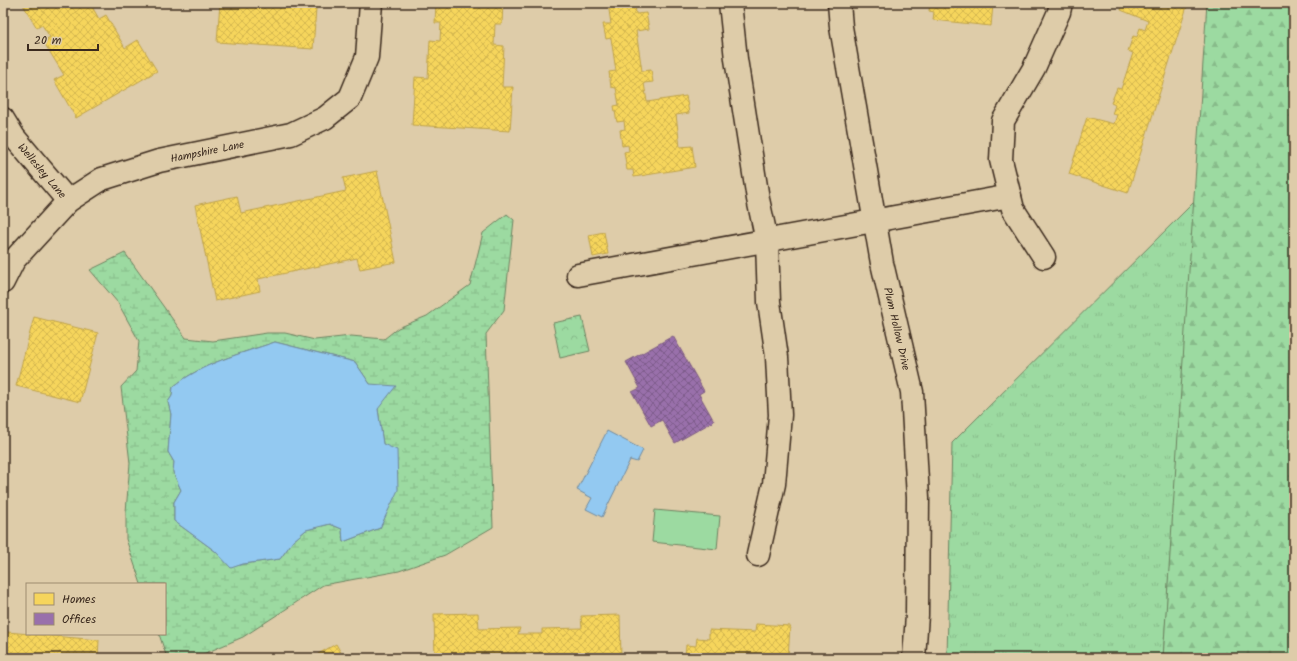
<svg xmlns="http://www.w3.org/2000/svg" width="1297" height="661" font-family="Kalam,sans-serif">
  <defs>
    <pattern id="grass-tufts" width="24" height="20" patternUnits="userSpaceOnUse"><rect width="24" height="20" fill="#9cdaa1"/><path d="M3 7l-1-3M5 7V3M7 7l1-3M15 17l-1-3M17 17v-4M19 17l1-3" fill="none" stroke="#87bb8a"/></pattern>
    <pattern id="forest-firs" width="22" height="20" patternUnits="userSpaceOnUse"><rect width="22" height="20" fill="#9cdaa1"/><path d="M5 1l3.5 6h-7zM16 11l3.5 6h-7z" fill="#87bb8a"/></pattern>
    <pattern id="wetland-marsh" width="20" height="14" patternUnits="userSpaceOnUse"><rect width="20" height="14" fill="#9cdaa1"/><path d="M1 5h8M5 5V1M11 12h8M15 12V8" fill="none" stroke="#87bb8a"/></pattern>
    <pattern id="park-crowns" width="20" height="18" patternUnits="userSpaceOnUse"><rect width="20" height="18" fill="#9cdaa1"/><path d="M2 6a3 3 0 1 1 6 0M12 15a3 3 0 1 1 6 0" fill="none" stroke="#87bb8a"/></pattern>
    <pattern id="homes-cross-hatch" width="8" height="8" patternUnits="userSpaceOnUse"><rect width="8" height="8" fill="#f6d55c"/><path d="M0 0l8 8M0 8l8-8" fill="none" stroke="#d4b750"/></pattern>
    <pattern id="offices-cross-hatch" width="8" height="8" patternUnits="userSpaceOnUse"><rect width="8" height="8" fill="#9970ab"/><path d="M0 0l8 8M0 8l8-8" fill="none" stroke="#7e5c8b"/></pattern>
  </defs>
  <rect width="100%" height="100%" fill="#decca9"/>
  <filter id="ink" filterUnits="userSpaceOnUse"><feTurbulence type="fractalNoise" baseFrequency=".025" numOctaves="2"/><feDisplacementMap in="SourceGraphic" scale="8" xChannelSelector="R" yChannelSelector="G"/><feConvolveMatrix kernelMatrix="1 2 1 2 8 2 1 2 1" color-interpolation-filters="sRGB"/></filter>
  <g filter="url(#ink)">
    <polygon fill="url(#grass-tufts)" stroke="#6c8260" points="1196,200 1163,658 947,658 952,443"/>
    <polygon fill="url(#forest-firs)" stroke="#6c8260" points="1207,3 1294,3 1294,658 1163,658"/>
    <path fill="url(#wetland-marsh)" stroke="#6c8260" fill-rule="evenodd" d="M507,214L514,220L504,310L486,334L493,527L445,555L399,571L323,585L243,637L194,658H167L159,634H165V584H141L126,539V512L130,463L121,387L136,371L139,341L118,303L90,270L125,253L186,338L213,341L267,333H285L315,340L351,336L384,339L398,328L427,316L470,285L483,233ZM275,342L355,362L370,384L378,409L383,444L388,510L380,528L343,542L342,529L330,524L306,530L293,541L280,559L243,564L231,567L215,551L174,521V502L181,490L173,472L174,462L168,452L171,414L168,402L172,396L173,387C202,363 240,354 275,342Z"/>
    <polygon fill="url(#park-crowns)" stroke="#6c8260" points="582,317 590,351 560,358 553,323"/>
    <polygon fill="#9cdaa1" stroke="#6c8260" points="655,510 720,516 717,549 652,542"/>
    <g fill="#93c9f1" stroke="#70899d">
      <path d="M275,342L355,362L370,384L396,386L378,409L383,444L397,450L398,490L380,528L343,542L342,529L330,524L306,530L293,541L280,559L243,564L231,568L215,551L174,521V502L181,490L173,472L174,462L168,452L171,414L168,402L172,396L173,387C202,363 240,354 275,342Z"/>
      <polygon points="607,431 643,450 637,462 630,460 602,517 586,509 592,498 577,490"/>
    </g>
    <g fill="url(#homes-cross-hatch)" stroke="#bea249">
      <polygon points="22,3 90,3 99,19 106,15 125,48 138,40 157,71 76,118 54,80 64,75 43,41 50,37 42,25 37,28"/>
      <polygon points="220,3 303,3 302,7 316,8 313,49 217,42"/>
      <polygon points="436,3 503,3 502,24 495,24 494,45 504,46 502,87 513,87 510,131 412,125 415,77 428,78 430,40 440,41 441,23 435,23"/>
      <polygon points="608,3 635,3 636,14 646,13 649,29 636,31 642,71 651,70 653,82 644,83 647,102 686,96 689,113 676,115 680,147 692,146 695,167 634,177 633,170 627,170 624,152 629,151 628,145 622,146 620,130 625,129 624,121 617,122 614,106 619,105 616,88 611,87 609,72 616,71 611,38 606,39 603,24 611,24"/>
      <polygon points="930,3 984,3 984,4 993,5 991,26 933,20 934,12 929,11"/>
      <polygon points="1123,3 1188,3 1128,193 1069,174 1087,117 1114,124 1117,115 1112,114 1115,105 1111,103 1117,88 1121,89 1133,53 1128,51 1133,36 1137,37 1140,28 1145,30 1148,21 1121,10"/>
      <polygon points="377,171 396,262 360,269 357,258 258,279 260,291 215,301 195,205 237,196 241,213 346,191 343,178"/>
      <polygon points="604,232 608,254 593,257 589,235"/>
      <polygon points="34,317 98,333 80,402 16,386"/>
      <polygon points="478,613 479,629 520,628 518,634 542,634 542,629 582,628 581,616 620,615 621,658 435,658 434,614"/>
      <polygon points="756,624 790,626 788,658 685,658 686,645 696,646 697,638 709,639 709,630 755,632"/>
      <polygon points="7,632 99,640 98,658 5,658"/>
      <polygon points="336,644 344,658 320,658 318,654"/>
    </g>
    <polygon fill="url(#offices-cross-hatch)" stroke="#7d5b81" points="673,336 704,391 699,394 714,421 675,443 662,420 651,426 632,392 640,388 626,362"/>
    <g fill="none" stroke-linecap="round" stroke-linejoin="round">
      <g stroke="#3b2a1e" stroke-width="25">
        <g id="minor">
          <polyline points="730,3 736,59 758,199 767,241 769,302 777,357 780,415 774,484 758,555"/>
          <path id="s1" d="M839,3L841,27L882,263L912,392L918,498L917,615L914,658"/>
          <path id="s2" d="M3,119L14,137L68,201"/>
          <polyline points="1044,257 1013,209 1001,160 1003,121 1034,68 1059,12 1061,3"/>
          <polyline points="578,275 1010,196"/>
          <path id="s3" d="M3,282L14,260L68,201L102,179L159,161L291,134L325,118L350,98L367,57L371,3"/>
        </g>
      </g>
      <use href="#minor" stroke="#decca9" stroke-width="22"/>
    </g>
  </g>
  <g text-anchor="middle" stroke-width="4" stroke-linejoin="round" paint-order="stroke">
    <g font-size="11" fill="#3b2a1e" stroke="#decca9">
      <text dy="4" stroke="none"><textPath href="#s3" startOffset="254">Hampshire Lane</textPath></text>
      <text dy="4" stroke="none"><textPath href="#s2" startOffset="65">Wellesley Lane</textPath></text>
      <text dy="4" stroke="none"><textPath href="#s1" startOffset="331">Plum Hollow Drive</textPath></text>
    </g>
  </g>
  <rect width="1297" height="661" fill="none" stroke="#decca9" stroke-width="16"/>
  <rect x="8" y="8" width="1281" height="645" fill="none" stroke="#3b2a1e" stroke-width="1.5" filter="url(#ink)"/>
  <rect x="26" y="583" width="140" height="52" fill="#decca9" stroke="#9d8b71"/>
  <rect x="34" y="593" width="20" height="12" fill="#f6d55c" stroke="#9d8b71"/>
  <text x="62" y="603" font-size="12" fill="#3b2a1e">Homes</text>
  <rect x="34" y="613" width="20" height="12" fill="#9970ab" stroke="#9d8b71"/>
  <text x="62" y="623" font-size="12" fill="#3b2a1e">Offices</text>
  <path d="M28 44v6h70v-6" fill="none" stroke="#3b2a1e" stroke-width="2"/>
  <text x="34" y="44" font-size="12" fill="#3b2a1e" stroke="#decca9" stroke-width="3" paint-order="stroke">20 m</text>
</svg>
